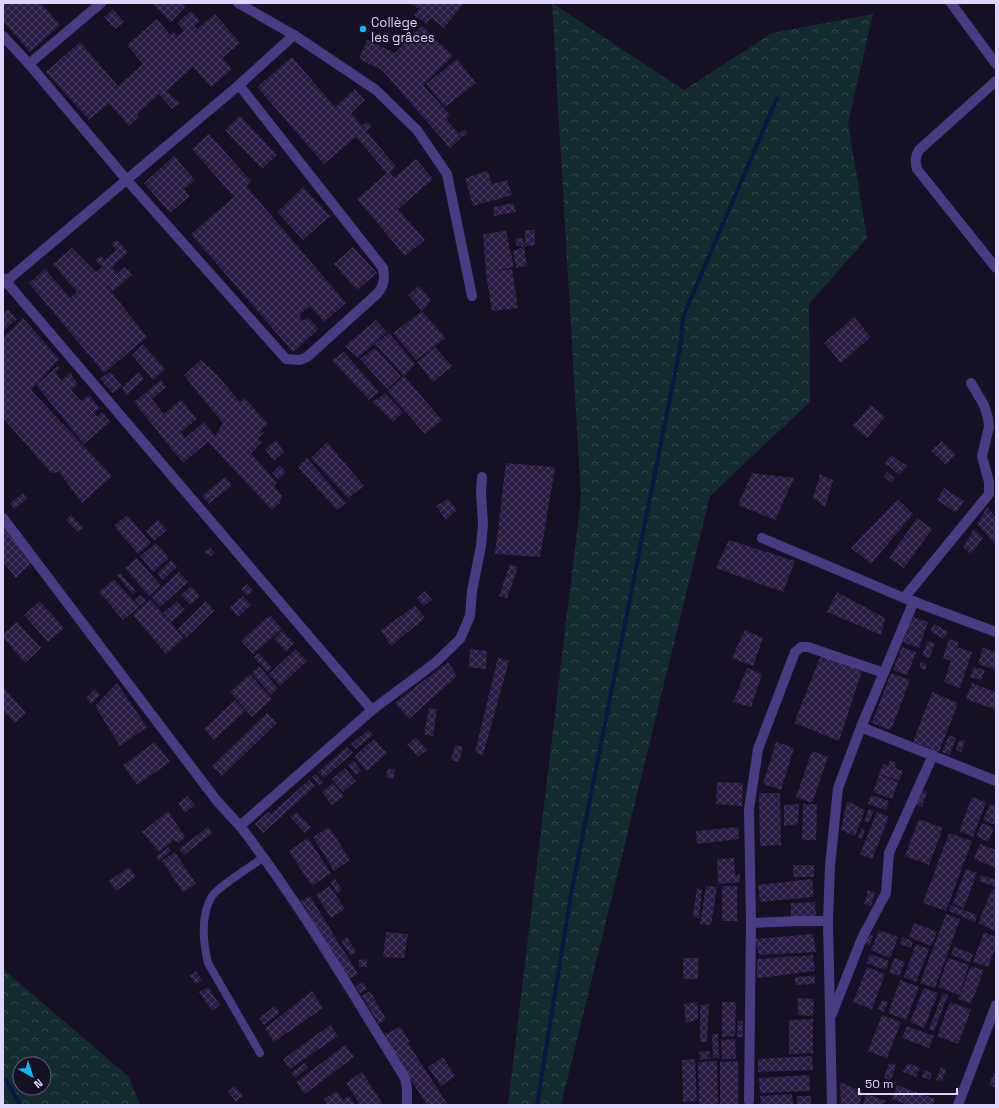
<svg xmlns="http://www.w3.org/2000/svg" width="999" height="1108" font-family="'Space Grotesk',sans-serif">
  <defs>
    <pattern id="forest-crowns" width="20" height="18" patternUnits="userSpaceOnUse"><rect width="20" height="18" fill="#132c2f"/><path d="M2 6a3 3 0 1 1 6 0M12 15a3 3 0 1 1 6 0" fill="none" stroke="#354a4e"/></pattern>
    <pattern id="building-cross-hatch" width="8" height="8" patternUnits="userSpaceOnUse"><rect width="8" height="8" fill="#2a1c45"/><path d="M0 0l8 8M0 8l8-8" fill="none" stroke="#483c61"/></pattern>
  </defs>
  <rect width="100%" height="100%" fill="#161025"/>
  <g fill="url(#forest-crowns)" fill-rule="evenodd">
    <polygon points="552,3 684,90 772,33 873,14 848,123 867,238 809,304 810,402 710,496 561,1105 508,1105 581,498"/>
    <path d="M3,969L129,1077L140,1105H3ZM20,1064H44V1088H20Z"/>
  </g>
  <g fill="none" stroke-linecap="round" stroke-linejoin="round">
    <g stroke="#0c1842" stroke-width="4">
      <polyline points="3,1079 6,1080 20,1105"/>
      <polyline points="537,1105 571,894 681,343 683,317 777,98"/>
    </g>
  </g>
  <g fill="url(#building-cross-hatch)">
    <polygon points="3,3 41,3 60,25 30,52 3,21"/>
    <polygon points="152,3 182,3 185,7 171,22"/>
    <polygon points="410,3 464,3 444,28 431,18 426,24 414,15 419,9"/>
    <polygon points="113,9 124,22 115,29 104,17"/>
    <polygon points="191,11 200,21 194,26 197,29 215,14 240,43 222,58 232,69 211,87 193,67 166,91 180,103 172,109 159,94 137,114 139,117 129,126 109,103 89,120 46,72 80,42 118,86 143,64 127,45 157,19 170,35 174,32 177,36 184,31 177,23"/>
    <polygon points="422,26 453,56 423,85 450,115 446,119 459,134 464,129 467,133 450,148 382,70 359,59 367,40 395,53"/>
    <polygon points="292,57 335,107 355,89 365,100 351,113 362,126 367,122 371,126 366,131 395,165 390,173 394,178 416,159 433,179 398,209 425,240 405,256 357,199 387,173 356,137 324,164 257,87"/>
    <polygon points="457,59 476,83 445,107 426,84"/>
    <polygon points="240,116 277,155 262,169 225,130"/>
    <polygon points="209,134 251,181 246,186 346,303 324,322 310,306 299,315 303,321 308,317 319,329 293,352 191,234 234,197 192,149"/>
    <polygon points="174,156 195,180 184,189 190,196 170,213 144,183"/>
    <polygon points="488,171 492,184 507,180 512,195 473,206 465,178"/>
    <polygon points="303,187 330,216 303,240 277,212"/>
    <polygon points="513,203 516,212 494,216 494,207"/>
    <polygon points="525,230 535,230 535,245 525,246"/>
    <polygon points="506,231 514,267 491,272 512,269 518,308 492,311 486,273 483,234"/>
    <polygon points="523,238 527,266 516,268 513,251 524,247 517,246 515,239"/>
    <polygon points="117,239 128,252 112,267 117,274 125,267 132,275 113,291 103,281 147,337 104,373 29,283 45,269 70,298 77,292 53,264 72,248 96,272 102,267 95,260 101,255 105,260 116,250 111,244"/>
    <polygon points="353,247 377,273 357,290 334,264"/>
    <polygon points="419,286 431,300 422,311 446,338 416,360 393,333 422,311 408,295"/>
    <polygon points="8,309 17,319 3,331 3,314"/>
    <polygon points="854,317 871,337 841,363 824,343"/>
    <polygon points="23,318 59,359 31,390 112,476 82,503 59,472 51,473 3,418 3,338"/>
    <polygon points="376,320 387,332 358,358 345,346"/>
    <polygon points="389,333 415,364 404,376 442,420 425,434 387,391 404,376 375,344"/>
    <polygon points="143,344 165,369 153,380 132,355"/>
    <polygon points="435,347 452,366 433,382 417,362"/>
    <polygon points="375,348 401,376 387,389 360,359"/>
    <polygon points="344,352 379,392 369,400 332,360"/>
    <polygon points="201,360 217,375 240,402 245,398 268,424 261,430 264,433 258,438 262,442 251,453 277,483 274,486 282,496 280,503 272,510 208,442 183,463 134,402 161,380 166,387 152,399 164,414 181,400 197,419 181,432 185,438 204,422 215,436 223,423 197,392 184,375"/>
    <polygon points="58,366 60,368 55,372 61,380 70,373 78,384 71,390 81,401 89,395 100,408 94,413 97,417 102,412 110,422 84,444 36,385"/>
    <polygon points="110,372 122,386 113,393 100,379"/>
    <polygon points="139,372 144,379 126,395 122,388"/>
    <polygon points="385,393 403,412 393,422 373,402"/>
    <polygon points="871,405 885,417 867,438 853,426"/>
    <polygon points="276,441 284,452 274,461 265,449"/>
    <polygon points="942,441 955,454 946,465 931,451"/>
    <polygon points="327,442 364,486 348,498 311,458"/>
    <polygon points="891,455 907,466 900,475 885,463"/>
    <polygon points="307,458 346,503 337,510 298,467"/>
    <polygon points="506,463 555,467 540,557 495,554"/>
    <polygon points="280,465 286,472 278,479 272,473"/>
    <polygon points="887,472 895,478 892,483 884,477"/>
    <polygon points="752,473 794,478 775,520 738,505"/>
    <polygon points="820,474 833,480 825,507 813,498"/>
    <polygon points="225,477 232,485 209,504 202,496"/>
    <polygon points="944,488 964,501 956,513 937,500"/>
    <polygon points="23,493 27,499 14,509 10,503"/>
    <polygon points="448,499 457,510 446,520 436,506"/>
    <polygon points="898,499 913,514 871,564 851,548"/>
    <polygon points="987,507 996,517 996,545 977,524"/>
    <polygon points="71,515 83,528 78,532 66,520"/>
    <polygon points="127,515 151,543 138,554 114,526"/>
    <polygon points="917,518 932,529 904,568 889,558"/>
    <polygon points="158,520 167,530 154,541 146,531"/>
    <polygon points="3,527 32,562 16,578 3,562"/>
    <polygon points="974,529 983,538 971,554 963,547"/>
    <polygon points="729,540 795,561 783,592 716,568"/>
    <polygon points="156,543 169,558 153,572 140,556"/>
    <polygon points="210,547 215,553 210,557 205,552"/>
    <polygon points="137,558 161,586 149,596 125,568"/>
    <polygon points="171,560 177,567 163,580 157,573"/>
    <polygon points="510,564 518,567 507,599 499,596"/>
    <polygon points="179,572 188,582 160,607 151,597"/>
    <polygon points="120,573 136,591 133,594 117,576"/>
    <polygon points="114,579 139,607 123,620 99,592"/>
    <polygon points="247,584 253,590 247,596 241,589"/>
    <polygon points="191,586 200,596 190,605 181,595"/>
    <polygon points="425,591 432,600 424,606 417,598"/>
    <polygon points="837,592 885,618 881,635 827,612"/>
    <polygon points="141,595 146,601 140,606 135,600"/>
    <polygon points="243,596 251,605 238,617 230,607"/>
    <polygon points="150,599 184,638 166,654 133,615"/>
    <polygon points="40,601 64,628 48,642 24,615"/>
    <polygon points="177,601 185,610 171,622 163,613"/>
    <polygon points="206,601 214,611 186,638 178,629"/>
    <polygon points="415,606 425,618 391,646 381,630"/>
    <polygon points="270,615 282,629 253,654 241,641"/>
    <polygon points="913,617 928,622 919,648 903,642"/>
    <polygon points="17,622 41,648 25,663 3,637 3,634"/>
    <polygon points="934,624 948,632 944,639 930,631"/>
    <polygon points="745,630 763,638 753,666 732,658"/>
    <polygon points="282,631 294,643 286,651 274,639"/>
    <polygon points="949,639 959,642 957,647 972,652 960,688 944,682 951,661 943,658"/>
    <polygon points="928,641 935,644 929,658 922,655"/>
    <polygon points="902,647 916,652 907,675 893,670"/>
    <polygon points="983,648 996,652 996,670 978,664"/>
    <polygon points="296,649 307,661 280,686 269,674"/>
    <polygon points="470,649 487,651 486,669 469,667"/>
    <polygon points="259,653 272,668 267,672 254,657"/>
    <polygon points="821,655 862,671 839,741 794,723"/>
    <polygon points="498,658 509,661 483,755 475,752"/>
    <polygon points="448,662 457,676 409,719 395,703"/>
    <polygon points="921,662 927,664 925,670 919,668"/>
    <polygon points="259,666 278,688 271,695 252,673"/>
    <polygon points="974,667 985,670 981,680 970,677"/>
    <polygon points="747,668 762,674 751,707 733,702"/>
    <polygon points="891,673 910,680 891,730 872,723"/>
    <polygon points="250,674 272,699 252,717 230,692"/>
    <polygon points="117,683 147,727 120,746 95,706"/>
    <polygon points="972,683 996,692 996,710 966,699"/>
    <polygon points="3,687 26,713 15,723 3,710"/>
    <polygon points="95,689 100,695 91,704 86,698"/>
    <polygon points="932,692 958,703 939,752 913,742"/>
    <polygon points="235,700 245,711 214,740 204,729"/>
    <polygon points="429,708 437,709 433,736 424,735"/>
    <polygon points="267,713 277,723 222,776 212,766"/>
    <polygon points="368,730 373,735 356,749 351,744"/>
    <polygon points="949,735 956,738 950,755 942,752"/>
    <polygon points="416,737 427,750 418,757 407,745"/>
    <polygon points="374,739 387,753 367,771 354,757"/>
    <polygon points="959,740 965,741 961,752 956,750"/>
    <polygon points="155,742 170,762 137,785 123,765"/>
    <polygon points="776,742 794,748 781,790 763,784"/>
    <polygon points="455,745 463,747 459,762 451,760"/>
    <polygon points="347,747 353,753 324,778 318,772"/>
    <polygon points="812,751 828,757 812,803 796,797"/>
    <polygon points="890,760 897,763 895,768 903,771 899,781 879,774 883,764 888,766"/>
    <polygon points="354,761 361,771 356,775 348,765"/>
    <polygon points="345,768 356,781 343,792 332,779"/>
    <polygon points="388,768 395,770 393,779 386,777"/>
    <polygon points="316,774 323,782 319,785 312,777"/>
    <polygon points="879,775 898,782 892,799 873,792"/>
    <polygon points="309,780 315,786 263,833 255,824 268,812 271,814"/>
    <polygon points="717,782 743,783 742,806 716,804"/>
    <polygon points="333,783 344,796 332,805 322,792"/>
    <polygon points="918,789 927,792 922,807 913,803"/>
    <polygon points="759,793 780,793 781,845 760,846"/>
    <polygon points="871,795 889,801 886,810 868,804"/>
    <polygon points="188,796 195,805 185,813 178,803"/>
    <polygon points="972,797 986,802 973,837 959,831"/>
    <polygon points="847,801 865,810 855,836 841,830"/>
    <polygon points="799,804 798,824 784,826 784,805"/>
    <polygon points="803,804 817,804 816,840 802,840"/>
    <polygon points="990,804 996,807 996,825 983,820"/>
    <polygon points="869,809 874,811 868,823 864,821"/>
    <polygon points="168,811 185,837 179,843 174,840 159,852 142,832"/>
    <polygon points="296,812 311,827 305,833 290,817"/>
    <polygon points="877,812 889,817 872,859 860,854"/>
    <polygon points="919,819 943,828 929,865 905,856"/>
    <polygon points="982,823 994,828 988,842 976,836"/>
    <polygon points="208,827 212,833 184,855 179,849"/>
    <polygon points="329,827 350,860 334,871 313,837"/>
    <polygon points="738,827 739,839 697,844 696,831"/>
    <polygon points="861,828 865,829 862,839 858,838"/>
    <polygon points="949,833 972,841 946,911 923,903"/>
    <polygon points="308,838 331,873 312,886 289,851"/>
    <polygon points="980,844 996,850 996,868 974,859"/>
    <polygon points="168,847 171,851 159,861 156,857"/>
    <polygon points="175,852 196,884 183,892 162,861"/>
    <polygon points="734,858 735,875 740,874 740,882 718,884 717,859"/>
    <rect x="793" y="865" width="21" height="12"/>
    <polygon points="129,867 136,877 116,891 109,881"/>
    <polygon points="966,869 977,873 964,908 953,904"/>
    <polygon points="981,875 996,880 996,887 979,881"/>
    <polygon points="335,879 342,890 337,893 330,882"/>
    <polygon points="812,879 814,897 760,902 758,885"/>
    <polygon points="330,886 345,909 331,918 316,895"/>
    <polygon points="706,886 717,887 711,925 700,924"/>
    <rect x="722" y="886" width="15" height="35"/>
    <polygon points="697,888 702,889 699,918 693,917"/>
    <polygon points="992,889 996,891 996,931 978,923"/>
    <polygon points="868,890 875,892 871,906 864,904"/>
    <polygon points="310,896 358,974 349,979 301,901"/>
    <polygon points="815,902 816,917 791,917 791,903"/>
    <polygon points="951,905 977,915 975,922 949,911"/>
    <polygon points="946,914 960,919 935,988 920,983"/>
    <polygon points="914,923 937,932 931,946 909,937"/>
    <polygon points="879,930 898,937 890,958 871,950"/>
    <polygon points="386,932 408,934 404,958 383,957"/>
    <polygon points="984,932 996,937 996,947 988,967 973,962"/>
    <polygon points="813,934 816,952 759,955 755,939"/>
    <polygon points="868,934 873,936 870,945 865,943"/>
    <polygon points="347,937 356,952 351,956 341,941"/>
    <polygon points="902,937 913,941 911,948 900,944"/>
    <polygon points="916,944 929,949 916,982 904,977"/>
    <polygon points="954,947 973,954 970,962 951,955"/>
    <polygon points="870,954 889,961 886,970 866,963"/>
    <polygon points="813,955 815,971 757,978 757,959"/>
    <rect x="683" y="958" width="15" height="21"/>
    <polygon points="894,958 905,962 899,976 889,972"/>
    <polygon points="948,958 969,965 959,995 938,987"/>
    <polygon points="367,959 367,967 359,967 359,960"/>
    <polygon points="971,966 984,970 971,1003 958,999"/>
    <polygon points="867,967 885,974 872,1009 853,1002"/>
    <polygon points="196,971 202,980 196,984 190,976"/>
    <polygon points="815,976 815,984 795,985 795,977"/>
    <polygon points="900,980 919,987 906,1020 888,1013"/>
    <polygon points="363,982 367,989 360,993 356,987"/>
    <polygon points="208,987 220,1005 212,1011 199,992"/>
    <polygon points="924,988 938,993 924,1028 910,1022"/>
    <polygon points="312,991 323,1008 274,1042 265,1028"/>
    <polygon points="370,991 386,1019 379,1024 362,996"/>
    <polygon points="943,993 948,995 934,1031 929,1029"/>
    <polygon points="798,998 814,999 813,1016 798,1015"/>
    <polygon points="882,1000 888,1002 884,1012 878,1009"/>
    <polygon points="698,1002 698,1019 686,1023 684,1004"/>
    <polygon points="722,1002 736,1002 735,1036 722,1037"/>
    <polygon points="950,1002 971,1010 958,1044 937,1036"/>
    <polygon points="709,1004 707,1042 700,1042 700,1005"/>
    <polygon points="275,1006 280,1013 264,1025 259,1018"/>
    <polygon points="882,1015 901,1022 887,1058 868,1051"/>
    <polygon points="813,1019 813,1053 789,1054 789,1020"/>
    <polygon points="738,1021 743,1021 743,1037 737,1037"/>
    <polygon points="330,1025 338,1036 290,1069 283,1059"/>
    <polygon points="400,1026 410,1042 408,1043 448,1105 427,1105 385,1040 384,1036"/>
    <polygon points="907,1026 934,1036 929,1048 902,1038"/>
    <polygon points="712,1034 718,1034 719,1058 713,1058"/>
    <polygon points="735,1039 736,1059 722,1059 721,1040"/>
    <polygon points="345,1045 354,1057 305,1094 296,1082"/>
    <polygon points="709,1051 711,1058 700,1060 699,1052"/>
    <polygon points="812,1056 813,1070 758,1072 758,1059"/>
    <polygon points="443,1057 455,1076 441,1086 428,1067"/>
    <polygon points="695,1059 697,1101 683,1102 682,1060"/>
    <polygon points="717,1061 718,1105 699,1105 698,1062"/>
    <polygon points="738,1061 738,1105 720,1105 720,1062"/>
    <polygon points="304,1063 308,1068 295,1078 291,1073"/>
    <polygon points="889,1063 896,1065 891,1080 884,1078"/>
    <polygon points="907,1063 920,1068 916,1077 903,1072"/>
    <polygon points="941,1067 946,1069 942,1081 936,1080"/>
    <polygon points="924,1070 932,1073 930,1080 922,1077"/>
    <polygon points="362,1072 383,1105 360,1105 346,1083"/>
    <polygon points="994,1073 996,1074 996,1088 989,1085"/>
    <polygon points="809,1075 810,1091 760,1093 759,1078"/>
    <polygon points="840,1082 863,1092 859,1105 841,1105"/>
    <polygon points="897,1085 935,1099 933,1105 909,1105 892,1099"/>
    <polygon points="235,1086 243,1096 236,1102 228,1091"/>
    <polygon points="337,1091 346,1105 328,1105 324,1099"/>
    <polygon points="792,1094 793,1105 761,1105 760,1096"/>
    <polygon points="866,1094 886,1101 884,1105 863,1105"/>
    <polygon points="349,1096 355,1105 347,1105 343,1100"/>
    <rect x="797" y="1096" width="14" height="9"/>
  </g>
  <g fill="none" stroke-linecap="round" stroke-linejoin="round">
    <path stroke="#493c83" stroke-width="8" d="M260,1053L208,963C203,942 200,916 212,896C220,885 252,866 264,857"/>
    <g stroke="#493c83" stroke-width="10">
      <polyline points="238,3 294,35 376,90 417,130 447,174 472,296"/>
      <polyline points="951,3 996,64"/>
      <path d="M3,36L29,64L126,179L286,359L300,360L307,357L378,293C384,285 385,279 383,268L239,85"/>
      <polyline points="29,64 101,3"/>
      <path d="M996,81L919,150C915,157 915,161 917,169L996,268"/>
      <polyline points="3,278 372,710"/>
      <polyline points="3,284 239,85 294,35"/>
      <polyline points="3,518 217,801 240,826 372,710 435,663 460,639 470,616 472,591 481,546 483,524 481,493 482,477"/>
      <polyline points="762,538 904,598 996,632"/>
      <polyline points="904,598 989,494 989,482 982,456 989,427 988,418 984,405 971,383"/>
      <polyline points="861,727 996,781"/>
      <path d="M240,826C301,905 352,993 405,1078L407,1089V1105"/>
      <polyline points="751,923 800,921 828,921"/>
      <polyline points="832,1014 862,938 886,893 889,853 933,755"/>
      <polyline points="749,1101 751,923 749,809 758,749 795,652 801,647 808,647 884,673"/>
      <polyline points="832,1105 828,921 830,866 838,788 861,727 914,601"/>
      <polyline points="958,1105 996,1005"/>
    </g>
  </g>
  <circle fill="#07bdf7" stroke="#161025" stroke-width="1.5" cx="363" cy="29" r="4"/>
  <g text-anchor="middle" stroke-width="3" stroke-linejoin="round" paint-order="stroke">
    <g font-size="13" fill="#dfd5fe" stroke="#161025" text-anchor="start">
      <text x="371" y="27">Collège<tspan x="371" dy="15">les grâces</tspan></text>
    </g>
  </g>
  <rect width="999" height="1108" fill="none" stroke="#dfd5fe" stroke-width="8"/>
  <g transform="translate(32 1076) rotate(141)"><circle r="19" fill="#161025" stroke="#665f7c"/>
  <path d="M0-3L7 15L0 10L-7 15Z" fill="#07bdf7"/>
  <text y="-6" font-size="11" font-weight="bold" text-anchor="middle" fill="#dfd5fe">N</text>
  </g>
  <path d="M859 1088v6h98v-6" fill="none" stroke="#dfd5fe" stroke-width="2"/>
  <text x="865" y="1088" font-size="12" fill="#dfd5fe" stroke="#161025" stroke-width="3" paint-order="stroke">50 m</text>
</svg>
